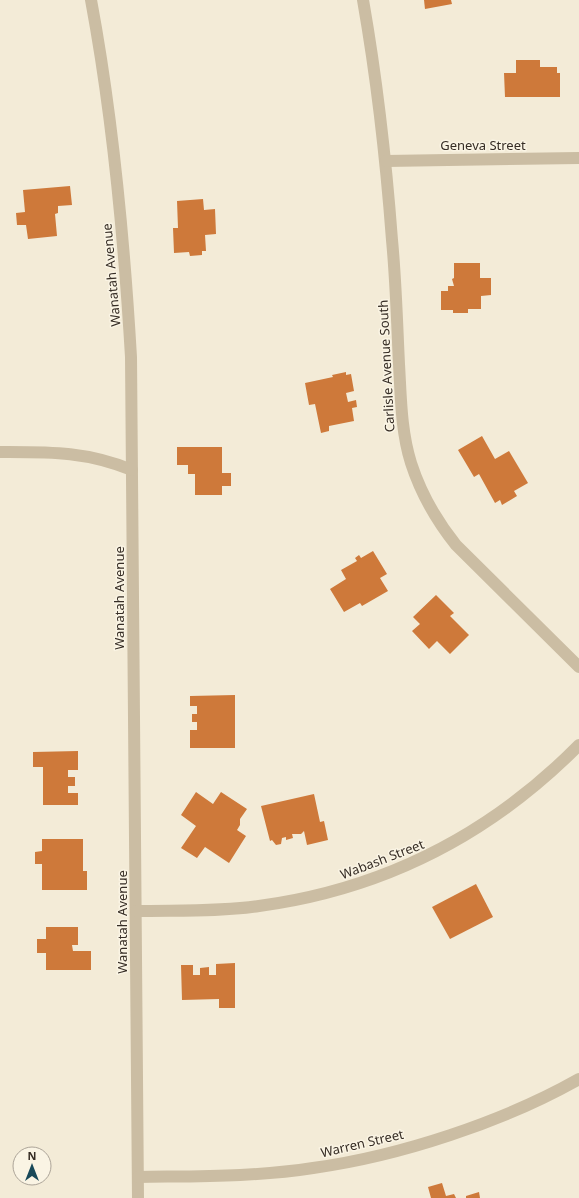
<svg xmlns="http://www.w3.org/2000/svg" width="579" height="1198" font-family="'Noto Sans',sans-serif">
  <rect width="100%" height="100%" fill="#f3ebd7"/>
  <g fill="#ce793a">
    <polygon points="424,0 451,0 452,4 425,9"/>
    <polygon points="516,60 540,60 540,67 557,67 557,73 560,73 560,97 505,97 504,73 516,73"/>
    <polygon points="70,186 72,205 58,206 58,213 55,214 57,236 28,239 26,225 17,225 16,213 25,212 23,190"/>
    <polygon points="203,199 204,210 215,209 216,234 205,235 206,251 202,251 202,255 190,256 189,252 174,253 173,228 178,228 177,201"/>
    <polygon points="454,263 480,263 480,278 491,278 491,295 481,296 481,309 468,309 468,313 453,313 453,310 441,310 441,291 448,291 448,286 454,286 452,279 454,278"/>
    <polygon points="346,372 346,375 351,374 354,391 346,393 348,402 356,400 357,407 352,408 354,421 329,426 329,431 321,433 315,404 309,405 305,383 333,377 332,375"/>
    <polygon points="482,436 495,459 509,451 528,483 514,491 517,496 502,505 500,500 495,503 479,474 474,477 458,450"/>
    <polygon points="177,447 222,447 222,473 231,473 231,486 222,486 222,495 195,495 195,474 188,474 188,465 177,465"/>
    <polygon points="373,551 387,574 380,578 388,591 362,606 360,603 344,612 330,589 346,579 341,570 357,561 355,558 359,555 361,558"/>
    <polygon points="436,595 454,613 450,616 469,635 450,654 437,641 429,649 412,631 420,624 413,617"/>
    <polygon points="235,695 235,748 190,748 190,730 197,730 197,722 192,722 192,714 197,714 197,706 190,706 190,696"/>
    <polygon points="78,751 78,770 68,770 68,777 75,777 75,786 68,786 68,793 78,793 78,805 43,805 43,767 33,767 33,752"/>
    <polygon points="196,792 213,804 221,792 247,809 240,819 240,825 237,830 246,836 229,863 205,847 197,858 181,848 196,826 181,815"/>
    <polygon points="314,794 320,822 324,821 328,840 307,845 304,831 301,834 292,834 293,838 286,840 286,837 282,838 281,844 276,845 272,840 270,841 261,806"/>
    <polygon points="42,839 83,839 83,871 87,871 87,890 42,890 42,864 35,864 35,852 42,851"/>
    <polygon points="476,884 493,917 450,939 432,907"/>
    <polygon points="46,927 78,927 78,945 72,945 73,951 91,951 91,970 46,970 46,953 37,953 37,939 46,939"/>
    <polygon points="235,963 235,1008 219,1008 219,999 182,1000 181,965 193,965 193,975 200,975 200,968 209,967 209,975 216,975 216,964"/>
    <polygon points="442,1183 446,1196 454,1194 456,1198 431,1198 428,1187"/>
    <polygon points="479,1192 480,1198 466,1198 466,1196"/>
  </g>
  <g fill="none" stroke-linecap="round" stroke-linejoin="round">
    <g stroke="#cbbda3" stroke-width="12">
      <path d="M91,0C113,118 124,237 131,357L138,1198"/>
      <path d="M363,0C377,80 386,160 392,240C396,282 397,323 399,364C401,398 401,431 411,463C421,494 436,520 456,545L579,667"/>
      <polyline points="386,161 579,158"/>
      <path d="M0,452C49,452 86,451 132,470"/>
      <path d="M136,911C176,910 219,912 259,906C385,889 490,835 579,745"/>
      <path d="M138,1177C196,1176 255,1177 313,1168C400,1156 503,1122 579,1079"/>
    </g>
  </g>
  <g text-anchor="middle" stroke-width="3" stroke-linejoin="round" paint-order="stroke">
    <g font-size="13" fill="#362d25" stroke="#faf4e4">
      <text x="483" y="150">Geneva Street</text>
      <text transform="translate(111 275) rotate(-95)" y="5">Wanatah Avenue</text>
      <text transform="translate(386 366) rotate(-93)" y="5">Carlisle Avenue South</text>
      <text transform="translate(119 598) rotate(-90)" y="5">Wanatah Avenue</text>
      <text transform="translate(382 859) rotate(-21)" y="5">Wabash Street</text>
      <text transform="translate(122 922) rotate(-90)" y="5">Wanatah Avenue</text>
      <text transform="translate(362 1143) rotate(-13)" y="5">Warren Street</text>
    </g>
  </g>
  <g transform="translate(32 1166)"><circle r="19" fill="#faf4e4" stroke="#aca498"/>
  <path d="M0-3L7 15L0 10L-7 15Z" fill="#194959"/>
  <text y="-6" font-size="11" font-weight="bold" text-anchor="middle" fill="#362d25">N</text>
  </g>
</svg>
